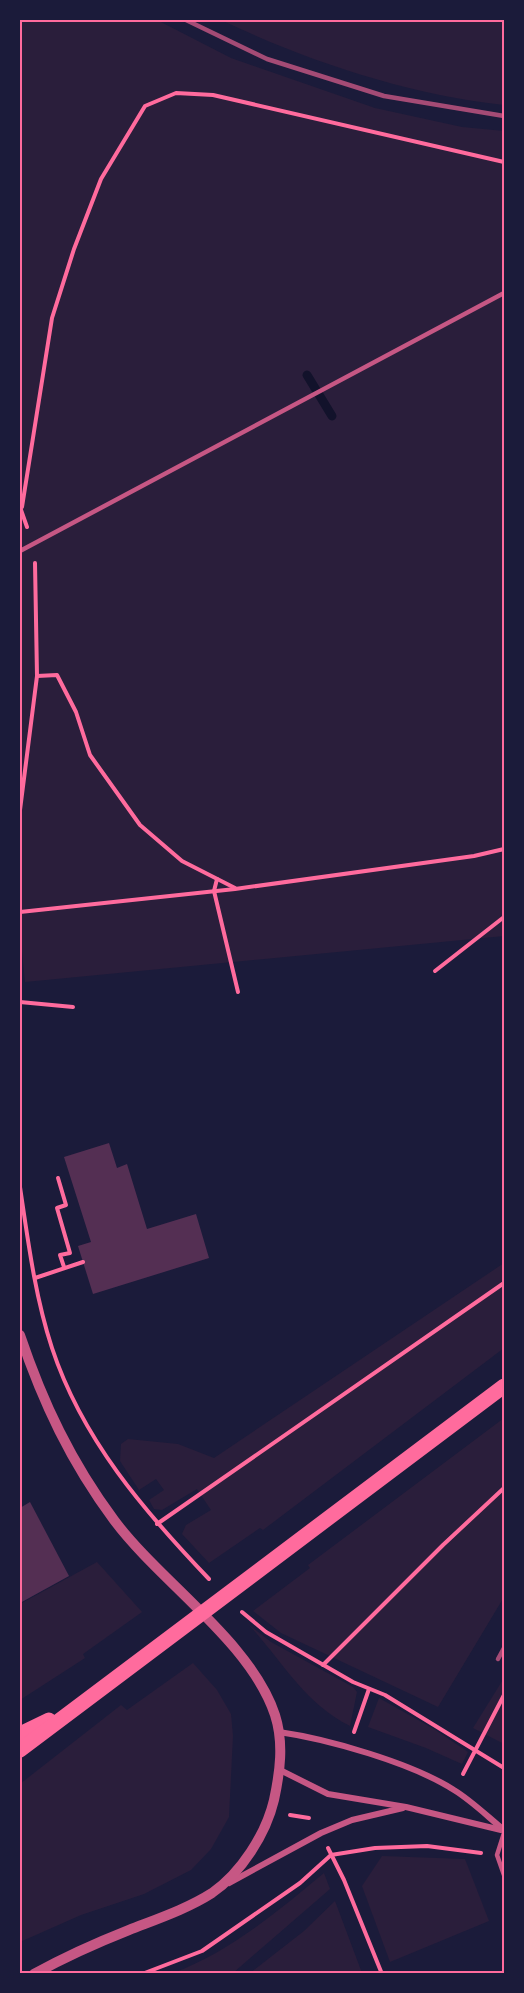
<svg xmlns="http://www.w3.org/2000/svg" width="524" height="1993" font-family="'PT Sans Narrow',sans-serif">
  <rect width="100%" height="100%" fill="#1b1b3a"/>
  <g fill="#2a1e3b">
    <polygon points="20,20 157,20 231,58 375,108 462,127 504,131 504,936 25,982 20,932"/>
    <path d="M221,20H504V105C406,94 310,62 221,20Z"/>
    <polygon points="504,1263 504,1348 263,1530 260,1528 209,1563 182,1534 186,1525 211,1510 197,1489 162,1510 154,1509 149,1500 164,1490 156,1479 139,1490 120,1461 121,1444 128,1439 178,1444 214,1458"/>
    <polygon points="504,1418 504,1597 438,1707 281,1633 253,1611 310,1568 308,1565"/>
    <polygon points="97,1562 142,1612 83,1654 85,1658 20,1700 20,1604"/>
    <path d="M249,1625L271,1642L353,1687L357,1692L350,1726C304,1703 283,1662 249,1625Z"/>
    <polygon points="193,1663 217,1690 231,1714 233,1736 229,1817 211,1849 191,1870 144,1894 81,1915 20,1942 20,1784 121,1705 127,1710"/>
    <polygon points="504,1678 504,1744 473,1728"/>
    <polygon points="379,1698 434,1729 468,1752 462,1764 426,1748 368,1727"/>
    <polygon points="382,1856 465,1859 489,1921 390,1962 362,1886"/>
    <path d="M324,1873L330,1889L233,1973H173C230,1952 278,1911 324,1873Z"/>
    <polygon points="335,1901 362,1973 250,1973 304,1931"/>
  </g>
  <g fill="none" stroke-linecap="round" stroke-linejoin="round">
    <polyline stroke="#12122b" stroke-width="9" points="307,375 332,416"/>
  </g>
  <g fill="#542f53">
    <polygon points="109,1143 117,1168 127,1164 147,1229 196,1214 209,1258 93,1294 78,1246 91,1242 64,1157"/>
    <polygon points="30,1502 69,1576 20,1603 20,1508"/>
  </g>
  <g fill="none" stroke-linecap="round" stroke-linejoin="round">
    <g stroke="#ff6b9d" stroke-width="4">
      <polyline points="20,507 27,527"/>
      <polyline points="22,507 52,318 74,249 101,179 145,106 176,93 213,95 504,162"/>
      <polyline points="37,676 57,675 76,712 90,755 140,825 182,861 235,888"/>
      <polyline points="20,810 37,676 35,563"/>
      <polyline points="217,879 214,891 238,992"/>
      <polyline points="20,912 235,889 474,856 504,849"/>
      <polyline points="435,971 504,917"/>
      <polyline points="20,1002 73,1007"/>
      <polyline points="58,1178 66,1205 57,1208 70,1253 60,1255 64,1267"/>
      <path d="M20,1187C28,1241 35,1296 52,1348C82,1439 144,1511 209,1579"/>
      <polyline points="35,1278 83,1262"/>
      <polyline points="157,1524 504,1283"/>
      <polyline points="242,1612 266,1632 353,1682 385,1695 504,1768"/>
      <polyline points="323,1665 443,1545 504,1488"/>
      <polyline points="354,1732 369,1689"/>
      <polyline points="463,1774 504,1695"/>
      <polyline points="290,1815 309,1818"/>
      <polyline points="328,1848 344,1880 382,1974"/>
      <polyline points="142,1974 202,1951 300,1883 331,1855 375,1848 427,1846 481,1853"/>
    </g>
    <g stroke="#c65784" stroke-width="4.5">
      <polyline points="20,551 504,293"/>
      <polyline points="504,1833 497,1855 504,1875"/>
    </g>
    <g stroke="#c65784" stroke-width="6">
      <path d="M279,1732C328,1739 412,1763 454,1790C472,1801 488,1817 504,1830"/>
      <polyline points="280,1770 328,1794 406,1807 501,1830"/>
      <polyline points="229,1883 321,1833 352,1820 403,1808"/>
    </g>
    <path stroke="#c65784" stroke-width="10" d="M20,1335C43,1403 71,1462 114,1520C160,1582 251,1642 275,1715C284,1743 280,1772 274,1800C266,1834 241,1873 212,1893C187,1909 157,1919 129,1930C96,1943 65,1957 34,1974"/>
    <g stroke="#ff6b9d" stroke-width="15">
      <polyline points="20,1734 49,1720"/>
      <polyline points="20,1750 504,1386"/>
    </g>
    <g stroke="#a44b75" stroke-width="4.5">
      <polyline points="186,20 267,59 384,96 504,116"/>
      <polyline points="498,1659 504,1648"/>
    </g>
  </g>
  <rect width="524" height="1993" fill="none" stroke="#1b1b3a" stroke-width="42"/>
  <rect x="21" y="21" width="482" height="1951" fill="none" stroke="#ff6b9d" stroke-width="2"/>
</svg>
